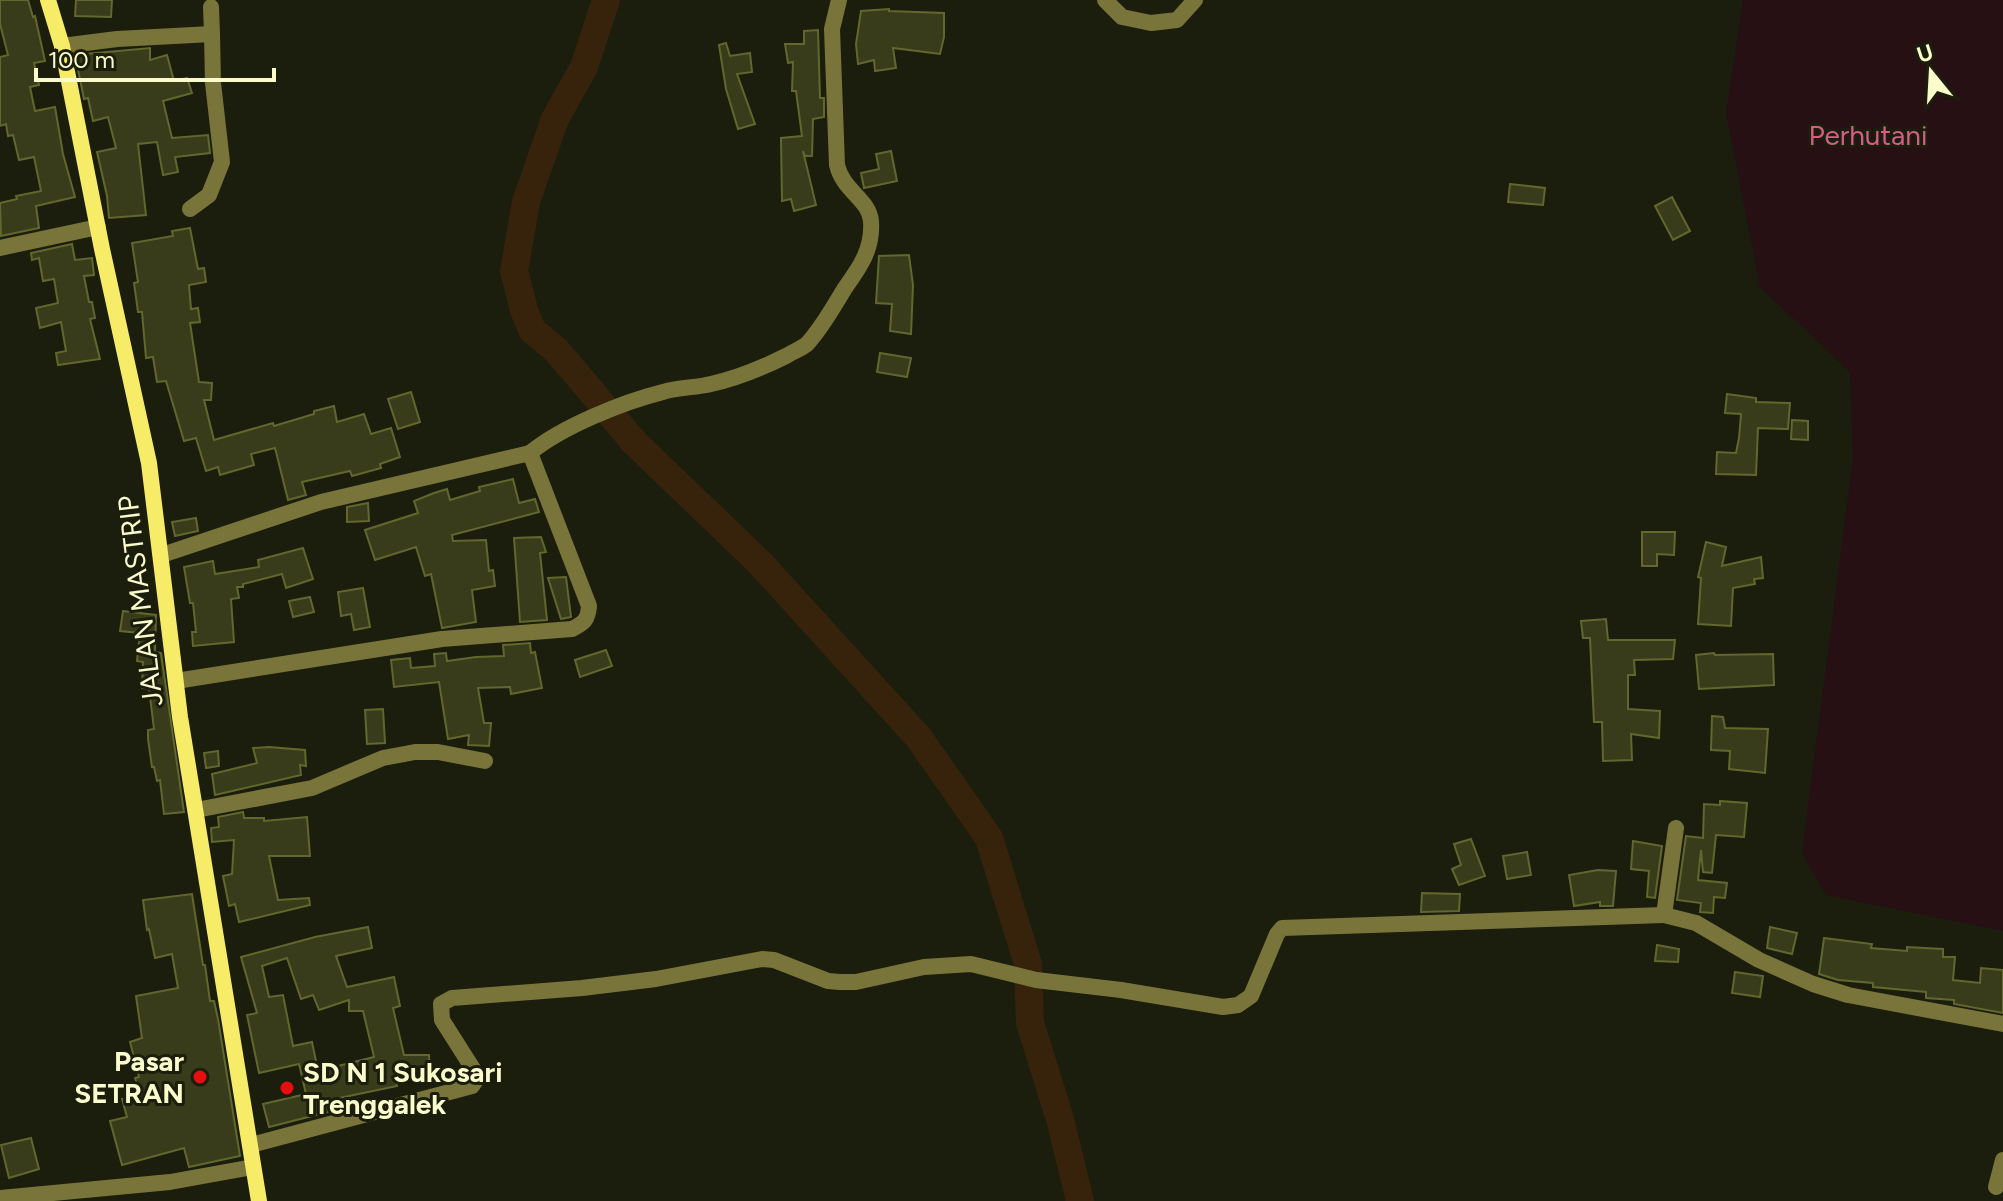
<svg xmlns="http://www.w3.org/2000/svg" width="2003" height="1201" font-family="Figtree,sans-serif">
  <rect width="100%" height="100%" fill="#1b1d0d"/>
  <polygon fill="#261013" points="1743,0 2003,0 2003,931 1826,895 1802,853 1853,458 1850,372 1760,287 1726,113"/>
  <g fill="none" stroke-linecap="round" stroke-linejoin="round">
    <polyline stroke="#37230b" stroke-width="28" points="606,0 584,67 555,119 526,202 514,271 524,310 532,330 556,350 635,443 760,563 919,738 989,838 1028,964 1030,1023 1060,1119 1080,1201"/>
  </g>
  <g fill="#393c1a" stroke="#61672d" stroke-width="2" fill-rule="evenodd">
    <polygon points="0,0 28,0 33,17 35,16 45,61 34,63 39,85 30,87 35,111 55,107 63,154 75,197 36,206 39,228 1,236 0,203 17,199 16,196 41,191 34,157 19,160 13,135 8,136 6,124 0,126 0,57 8,55 0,24"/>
    <polygon points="76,0 112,0 111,17 75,16"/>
    <polygon points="889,9 889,11 944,13 944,37 940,54 893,48 896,68 875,71 874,60 858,64 856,44 861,11"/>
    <polygon points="818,30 820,98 824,98 824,117 813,119 812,156 805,156 803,151 816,205 794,211 791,199 782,201 781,138 802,136 796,91 792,91 793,62 788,63 785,44 804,44 804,31"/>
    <polygon points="726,43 730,56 750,53 752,72 737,74 755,124 738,129 726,89 719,45"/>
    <polygon points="150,48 150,60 167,55 174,81 187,78 192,93 163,101 172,138 208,135 210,153 175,157 178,172 163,175 157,142 138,144 146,215 109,218 107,196 97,152 116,148 108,117 93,121 88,98 84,99 75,55"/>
    <polygon points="891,151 897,181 864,188 861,173 879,169 876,154"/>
    <polygon points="1510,184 1545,188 1543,205 1508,202"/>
    <polygon points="1672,197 1690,231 1673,240 1655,206"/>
    <polygon points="190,228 198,269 204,268 206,282 189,285 191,309 198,308 200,322 190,323 199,382 212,383 211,400 204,400 214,440 273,423 274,426 314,414 314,411 334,406 337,422 364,414 371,434 391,428 400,457 380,464 381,468 352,476 350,471 302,482 306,495 288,500 275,448 251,454 254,465 220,475 218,467 206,471 196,438 184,441 166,381 157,382 153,357 146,358 142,312 138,312 134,283 138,282 132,243 173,236 172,231"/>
    <polygon points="72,244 75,260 92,258 94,275 84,276 89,302 92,302 95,318 90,319 100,359 58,365 56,353 66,351 61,322 40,328 36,308 58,303 54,279 43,281 39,258 32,260 31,253"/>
    <polygon points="909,255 913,285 911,334 890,331 892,304 876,303 879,256"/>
    <polygon points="880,353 911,358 907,377 877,372"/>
    <polygon points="411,392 420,422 398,429 388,399"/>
    <polygon points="1727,394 1756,398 1756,402 1790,403 1788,429 1758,428 1756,475 1716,474 1717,452 1736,453 1739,438 1741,414 1725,413"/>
    <polygon points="1792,420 1808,421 1808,440 1791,439"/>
    <polygon points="513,479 519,503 535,499 539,512 452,535 453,541 486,540 489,571 493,570 495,586 472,590 476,622 442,628 431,574 425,576 416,547 375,560 365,530 418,513 414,501 434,493 447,489 450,500 480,491 479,487"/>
    <polygon points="368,503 369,521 347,522 347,507"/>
    <polygon points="196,518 198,531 175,536 172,522"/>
    <polygon points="1642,532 1675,532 1674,555 1657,554 1657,566 1642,566"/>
    <polygon points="541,537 546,552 540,553 547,620 520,622 514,538"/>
    <polygon points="1706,542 1726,547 1722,566 1761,557 1763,578 1754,579 1755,584 1733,588 1731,626 1698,624 1701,578 1698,577"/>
    <polygon points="303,548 313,579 286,588 282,574 243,584 243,587 237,587 239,598 231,599 234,642 193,646 192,632 196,632 193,603 190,603 184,567 213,561 215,574 259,567 258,560"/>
    <polygon points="566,577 571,617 561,619 548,578"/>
    <polygon points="363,588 370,627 354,630 351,614 341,616 338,592"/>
    <polygon points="310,597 314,612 293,617 289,601"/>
    <polygon points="123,611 156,615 155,652 161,653 184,812 164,814 160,780 157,781 154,767 152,767 148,739 148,730 154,729 149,689 142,688 143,662 137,661 140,633 120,631"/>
    <polygon points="1606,619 1608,640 1675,640 1673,659 1634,660 1635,675 1628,675 1628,709 1660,711 1659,738 1631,734 1632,760 1603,761 1602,722 1594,722 1590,638 1583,638 1581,621"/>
    <polygon points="530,643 531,653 535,652 542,688 511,694 510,687 478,688 484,723 491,723 489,746 468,745 469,735 448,739 439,682 394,687 391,660 410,658 411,668 435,666 434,654 446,653 447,661 476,657 504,656 503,645"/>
    <polygon points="606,650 612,666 580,677 575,660"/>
    <polygon points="1714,653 1715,655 1773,654 1774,685 1699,689 1696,655"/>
    <polygon points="383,709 385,743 367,744 365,710"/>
    <polygon points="1712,716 1723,717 1725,728 1768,729 1765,773 1729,769 1730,751 1711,750"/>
    <polygon points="269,747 305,750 306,766 300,765 301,775 215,795 212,774 257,763 253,748"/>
    <polygon points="218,751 219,766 206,768 204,753"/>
    <polygon points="1720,801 1747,803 1744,837 1716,835 1712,873 1703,872 1701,850 1698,880 1727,883 1725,898 1714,897 1713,913 1700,912 1701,903 1677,900 1686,836 1703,838 1704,804 1720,805"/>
    <polygon points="243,812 244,818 264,818 264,821 307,817 310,856 269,856 278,900 309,898 310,905 239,922 235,904 229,906 223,876 232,874 234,840 212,842 211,828 219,827 218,817"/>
    <polygon points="1471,839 1485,876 1459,885 1452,869 1461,865 1454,844"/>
    <polygon points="1633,841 1662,846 1655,898 1647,897 1649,871 1631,869"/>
    <polygon points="1527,852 1531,875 1507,879 1503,856"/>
    <polygon points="1598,870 1616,871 1613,906 1600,906 1600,902 1574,906 1569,875"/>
    <polygon points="1422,893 1460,894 1459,911 1421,912"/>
    <polygon points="192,894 203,965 205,965 210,1001 214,1001 218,1019 240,1156 189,1167 184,1148 122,1165 110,1121 127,1117 122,1099 140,1094 135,1078 139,1077 130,1042 142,1038 136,996 178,988 172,954 155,958 149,929 147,930 143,900"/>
    <path d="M368,927L372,948L336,956L347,987L394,977L400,1006L393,1008L404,1055H429L430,1079L396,1081L397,1086L325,1101L328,1112L269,1127L263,1104L306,1094L299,1064L259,1073L247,1015L257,1013L241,957L315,937ZM287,958L301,999L313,995L319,1010L349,1000V1011H363L374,1057L318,1071L312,1042L293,1046L283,995L269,997L262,966Z"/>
    <polygon points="1770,927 1797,933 1792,954 1767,948"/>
    <polygon points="1824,938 1872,944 1871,948 1907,951 1907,947 1943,949 1943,957 1955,957 1953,980 1980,983 1981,968 2003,970 2003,1013 1954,1004 1954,1000 1926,998 1926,992 1873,987 1873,983 1838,980 1819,974"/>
    <polygon points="1657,945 1679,949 1678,962 1655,961"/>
    <polygon points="1735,972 1763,976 1760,997 1732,993"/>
    <polygon points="31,1138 39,1169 9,1178 1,1145"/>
  </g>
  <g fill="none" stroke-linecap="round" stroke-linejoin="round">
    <g stroke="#79753a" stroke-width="16">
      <polyline points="1105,0 1122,17 1151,23 1177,20 1195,0"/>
      <polyline points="62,46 117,39 212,34 211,7"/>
      <polyline points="190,209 209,195 222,162 213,83 212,34"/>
      <polyline points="0,248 98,227"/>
      <path d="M530,453C561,427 623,402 663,392C678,387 695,388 711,384C738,378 762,368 786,356C792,352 801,349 807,344C822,328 834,306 845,288C860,267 873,249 871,221C869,199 843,191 837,165L832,29L839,0"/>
      <path d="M162,555L321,502L530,453L589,606C588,620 584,623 572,629L442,639L176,681"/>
      <polyline points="196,810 312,788 383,758 415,752 438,752 485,761"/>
      <polyline points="1664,915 1696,923 1759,960 1813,984 1848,995 2003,1024"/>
      <polyline points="251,1145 472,1086 476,1080 475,1072 442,1020 441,1004 452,998 582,988 656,979 762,959 774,960 828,981 840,982 856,982 924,967 971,964 1036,980 1121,990 1223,1007 1238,1005 1251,996 1277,934 1282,928 1664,915 1676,828"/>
      <polyline points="1996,1187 2003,1160"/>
      <polyline points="0,1198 170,1182 253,1167"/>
    </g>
    <polyline stroke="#f6ec68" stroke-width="16" points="48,0 62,46 102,249 149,463 180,717 259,1201"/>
  </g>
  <g fill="#e60e0e" stroke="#1b1d0d" stroke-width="3">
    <circle cx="200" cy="1077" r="8"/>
    <circle cx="287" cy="1088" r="8"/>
  </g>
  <g text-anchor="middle" stroke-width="6" stroke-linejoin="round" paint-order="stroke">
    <g font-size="28" fill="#d65d87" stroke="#1b1d0d">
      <text x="1868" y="145">Perhutani</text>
    </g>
    <g font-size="28" fill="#fbfccb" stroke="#1b1d0d">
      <text transform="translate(140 601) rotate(-97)" y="10">JALAN MASTRIP</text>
    </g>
    <g font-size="28" font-weight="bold" fill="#fbfccb" stroke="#1b1d0d" text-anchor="end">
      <text x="184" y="1071">Pasar<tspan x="184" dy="32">SETRAN</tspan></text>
      <text x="303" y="1082" text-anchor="start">SD N 1 Sukosari<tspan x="303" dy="32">Trenggalek</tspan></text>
    </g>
  </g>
  <g transform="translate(1931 72) rotate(342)" stroke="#1b1d0d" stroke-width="6" paint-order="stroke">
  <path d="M0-6L14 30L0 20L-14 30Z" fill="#fbfccb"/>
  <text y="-12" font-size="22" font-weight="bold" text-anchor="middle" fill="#fbfccb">U</text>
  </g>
  <path d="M36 68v12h238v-12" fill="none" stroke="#fbfccb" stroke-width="4"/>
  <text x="48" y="68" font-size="24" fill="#fbfccb" stroke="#1b1d0d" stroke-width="6" paint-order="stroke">100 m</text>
</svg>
